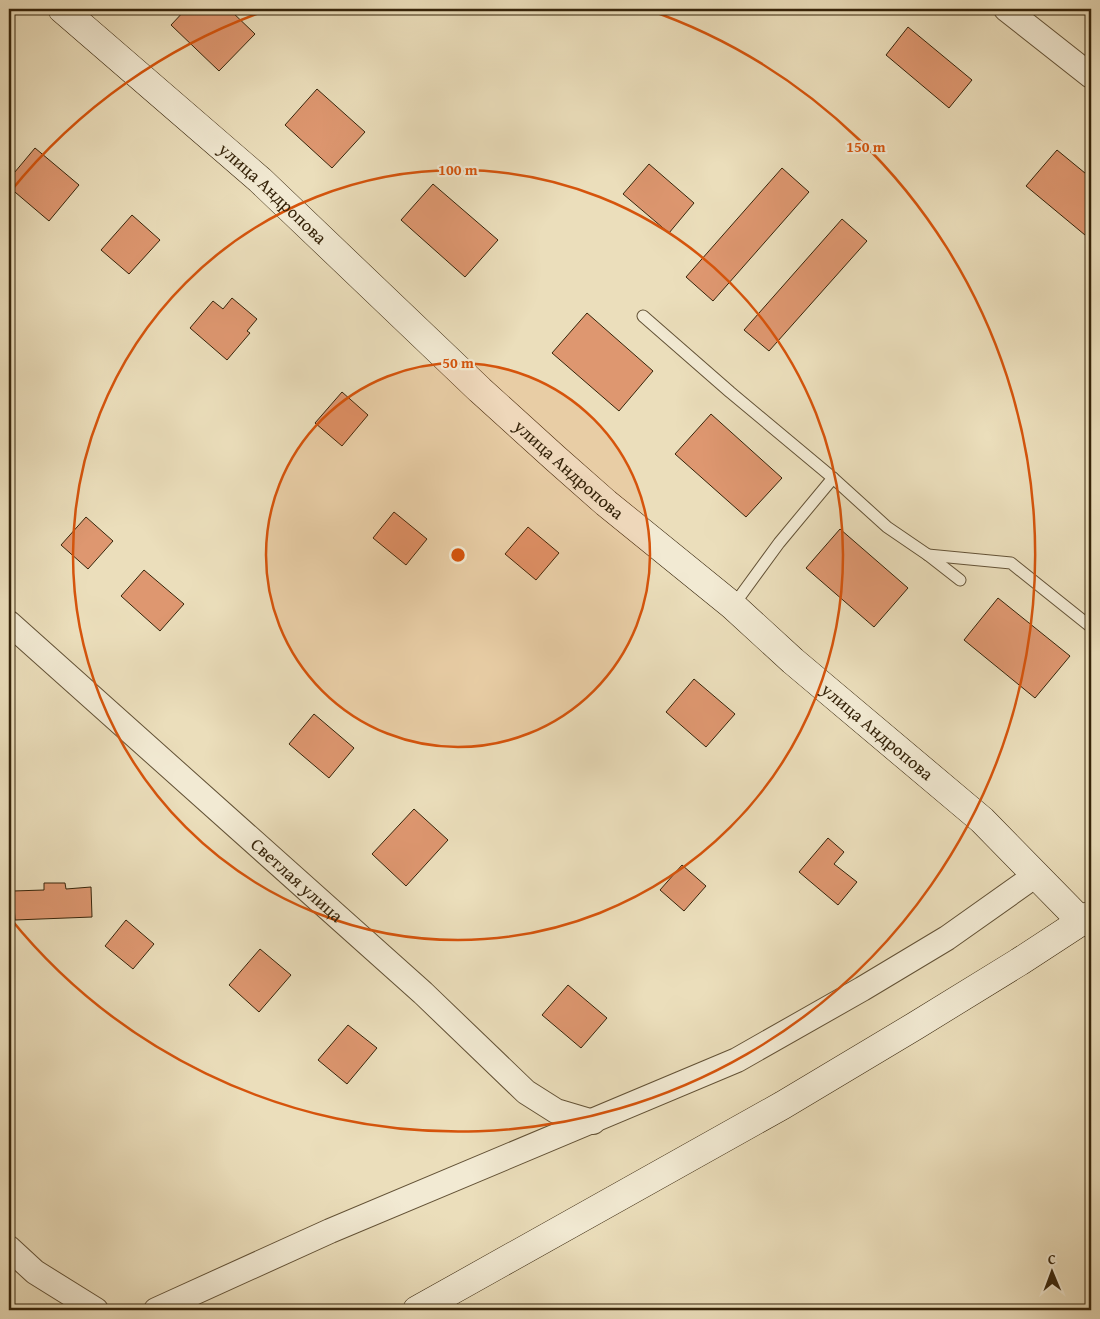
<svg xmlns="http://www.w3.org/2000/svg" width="1100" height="1319" font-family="'Gentium Book Plus',serif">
  <rect width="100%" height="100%" fill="#ebdebb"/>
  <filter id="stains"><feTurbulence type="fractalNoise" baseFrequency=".004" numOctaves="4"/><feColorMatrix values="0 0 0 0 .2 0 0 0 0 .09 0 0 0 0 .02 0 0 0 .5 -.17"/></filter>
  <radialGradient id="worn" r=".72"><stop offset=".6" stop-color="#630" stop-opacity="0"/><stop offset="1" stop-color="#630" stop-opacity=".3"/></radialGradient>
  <g fill="#de9770" stroke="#36240a">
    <polygon points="186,9 229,9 255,34 219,71 171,25"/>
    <polygon points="908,27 972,80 949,108 886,55"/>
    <polygon points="317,89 365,132 332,168 285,125"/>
    <polygon points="35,148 79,185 49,221 9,187 9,179"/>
    <polygon points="1057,150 1091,178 1091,240 1026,186"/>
    <polygon points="649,164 694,203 669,233 623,194"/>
    <polygon points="782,168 809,192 713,301 686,277"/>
    <polygon points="433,184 498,240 465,277 401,220"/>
    <polygon points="132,215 160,240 129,274 101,250"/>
    <polygon points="842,219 867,241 769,351 744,330"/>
    <polygon points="232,298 257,319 247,331 250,333 227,360 190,328 213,301 223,309"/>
    <polygon points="587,313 653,371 619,411 552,353"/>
    <polygon points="342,392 368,415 342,446 315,423"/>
    <polygon points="711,414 782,478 746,517 675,454"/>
    <polygon points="394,512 427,539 406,565 373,538"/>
    <polygon points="86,517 113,541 88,569 61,545"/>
    <polygon points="528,527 559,553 536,580 505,554"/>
    <polygon points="840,529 908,588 874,627 806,568"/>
    <polygon points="144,570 184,604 160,631 121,596"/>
    <polygon points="998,598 1070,656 1035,698 964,640"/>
    <polygon points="694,679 735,714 706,747 666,712"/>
    <polygon points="314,714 354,748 329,778 289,744"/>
    <polygon points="414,809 448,840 406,886 372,854"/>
    <polygon points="828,838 844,852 834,864 857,882 838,905 799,872"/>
    <polygon points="682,865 706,886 684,911 660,890"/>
    <polygon points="44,883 65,883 66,889 91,887 92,917 15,920 13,891 44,890"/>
    <polygon points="126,920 154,944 133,969 105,946"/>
    <polygon points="260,949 291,975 259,1012 229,985"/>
    <polygon points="568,985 607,1018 581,1048 542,1015"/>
    <polygon points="348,1025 377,1048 347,1084 318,1060"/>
  </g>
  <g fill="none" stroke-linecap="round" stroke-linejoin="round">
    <g stroke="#635236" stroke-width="13">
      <g id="lane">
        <polyline points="643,316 730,392 833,478 887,527 928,555 960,580"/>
        <polyline points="928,555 1011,563 1091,627"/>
        <polyline points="733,606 779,543 833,478"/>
      </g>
    </g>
    <g stroke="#635236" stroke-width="26">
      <g id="street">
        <polyline points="1006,9 1091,76"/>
        <path id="s1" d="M9,623L423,993L526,1092L556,1111L593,1122"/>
        <polyline points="9,1248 35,1272 96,1310"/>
        <polyline points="156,1310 330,1231 737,1060 862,989 947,938 1036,875"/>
      </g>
    </g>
    <g stroke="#36240a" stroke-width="29">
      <g id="secondary">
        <path id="s2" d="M62,9L260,180L480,390L555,458L606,503L733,606L793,661L982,820L1082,922"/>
        <polyline points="417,1310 783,1105 915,1026 1019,962 1091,915"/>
      </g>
    </g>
    <use href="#lane" stroke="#f2ead3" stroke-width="11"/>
    <use href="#street" stroke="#f2ead3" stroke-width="24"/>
    <use href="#secondary" stroke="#f2ead3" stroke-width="28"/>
  </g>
  <circle cx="458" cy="555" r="192" fill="#d6540c" fill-opacity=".12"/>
  <g fill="none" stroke="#d6540c" stroke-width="2.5">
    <circle cx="458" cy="555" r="192"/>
    <circle cx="458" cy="555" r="385"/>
    <path d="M10 192A577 577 0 0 1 270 9M646 9A577 577 0 1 1 10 918"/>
  </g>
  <g text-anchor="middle" stroke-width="4.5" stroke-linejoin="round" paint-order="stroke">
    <g font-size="18" fill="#36240a" stroke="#f2ead3">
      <text dy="6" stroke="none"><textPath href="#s2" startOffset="280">улица Андропова</textPath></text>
      <text dy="6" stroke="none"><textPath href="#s2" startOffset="685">улица Андропова</textPath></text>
      <text dy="6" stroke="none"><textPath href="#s2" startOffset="1090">улица Андропова</textPath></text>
      <text dy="6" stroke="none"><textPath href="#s1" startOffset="386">Светлая улица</textPath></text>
    </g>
  </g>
  <circle cx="458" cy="555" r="8" fill="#d6540c" stroke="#f2ead3" stroke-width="2.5"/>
  <g font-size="15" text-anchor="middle" font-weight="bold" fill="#d6540c" stroke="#f2ead3" stroke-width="4.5" stroke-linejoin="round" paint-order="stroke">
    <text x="866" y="152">150 m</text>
    <text x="458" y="175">100 m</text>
    <text x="458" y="368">50 m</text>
  </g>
  <rect width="1100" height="1319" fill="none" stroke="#ebdebb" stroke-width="30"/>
  <rect x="10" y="10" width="1080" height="1299" fill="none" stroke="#36240a" stroke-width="2.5"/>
  <rect x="15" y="15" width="1070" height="1289" fill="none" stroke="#36240a"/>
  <g transform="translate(1052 1272) rotate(359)" stroke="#f2ead3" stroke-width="4" paint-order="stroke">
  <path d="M0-4L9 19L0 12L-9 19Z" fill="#36240a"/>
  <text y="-8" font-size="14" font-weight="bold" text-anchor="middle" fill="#36240a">С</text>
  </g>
  <rect width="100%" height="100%" filter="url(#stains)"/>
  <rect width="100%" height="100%" fill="url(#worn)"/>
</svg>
